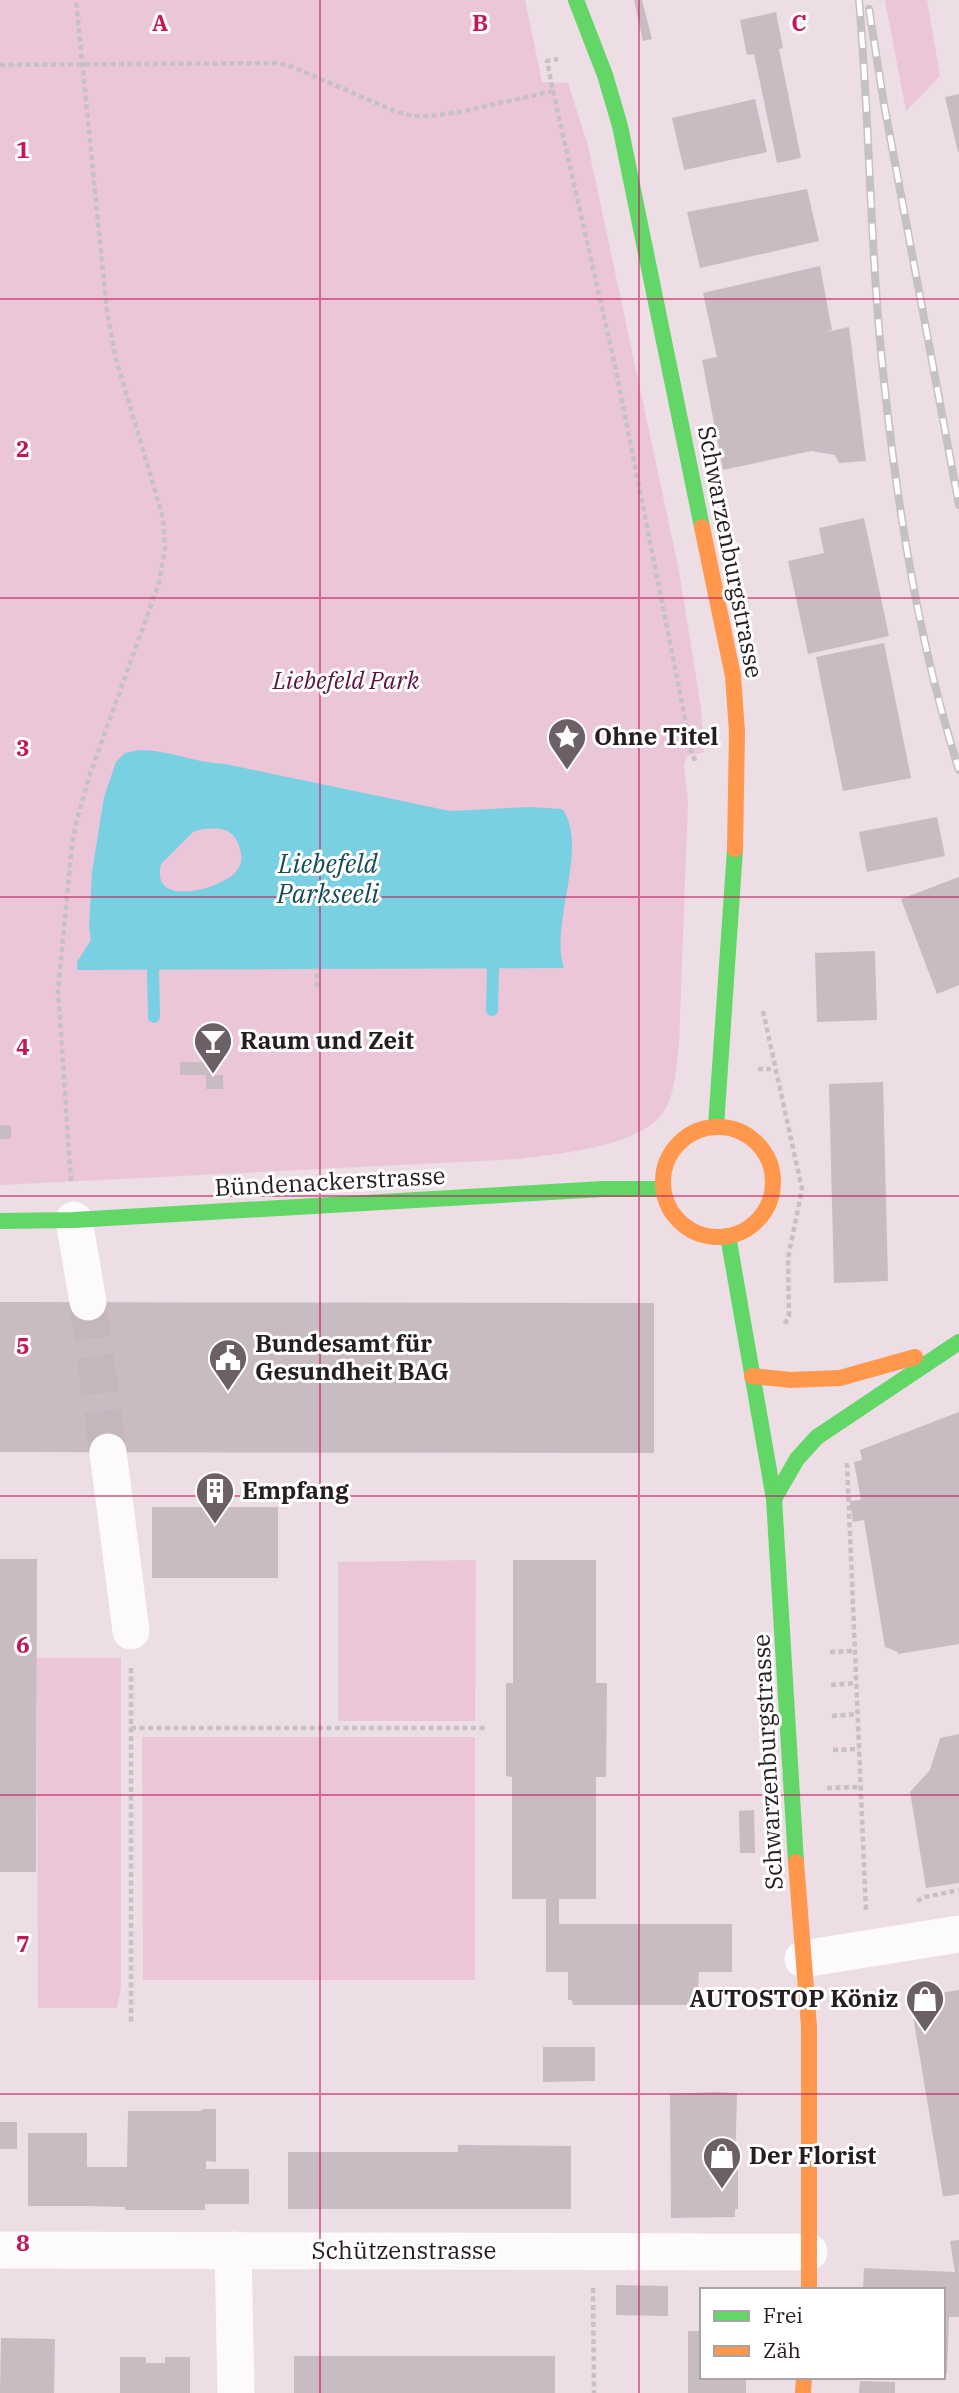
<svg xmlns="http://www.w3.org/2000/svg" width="959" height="2393" font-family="'IBM Plex Serif',serif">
  <rect width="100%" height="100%" fill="#eddde5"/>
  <g fill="#ebc5d8">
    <path d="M0,0H525L542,82L568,83L588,146L679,571L701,708L704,752L687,756L684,765L688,801L679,1044C676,1065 676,1089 666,1108C645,1147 560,1153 520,1159L0,1185Z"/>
    <polygon points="885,0 927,0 940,76 906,111"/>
    <polygon points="476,1560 475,1721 338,1721 338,1562"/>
    <polygon points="121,1658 121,1987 117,2008 38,2008 37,1658"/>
    <polygon points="142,1737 475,1737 475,1980 143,1980"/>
  </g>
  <path fill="#79d0e2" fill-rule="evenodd" d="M139,750C169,750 196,763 225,764L450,811L529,807L562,809C590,845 549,925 564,968L77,970V962L91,940L89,927L92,872L104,797L116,762L125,753ZM203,829C217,828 230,827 237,841C251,870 229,880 206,888C186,894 153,896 161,864L193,832Z"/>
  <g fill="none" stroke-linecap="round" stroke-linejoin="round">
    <g stroke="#79d0e2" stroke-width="12">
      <polyline points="153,969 154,1017"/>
      <polyline points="492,1010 493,968"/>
    </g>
  </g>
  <g fill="#c8bbc2">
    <polygon points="634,0 642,0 652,39 643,41"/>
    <polygon points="776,12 783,48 779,49 801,158 777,163 754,54 747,55 740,20"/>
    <polygon points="959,94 959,152 958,152 945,97"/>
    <polygon points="755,99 767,152 684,170 672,118"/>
    <polygon points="807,189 819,241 700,268 687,212"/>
    <polygon points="820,266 832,330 822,333 849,327 866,461 839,463 835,455 811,451 723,470 702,360 717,357 703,293"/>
    <polygon points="864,518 889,636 808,654 788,561 824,553 819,528"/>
    <polygon points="884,643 911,778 843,791 816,657"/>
    <polygon points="937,817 945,856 867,872 859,832"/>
    <polygon points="959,877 959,985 937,994 901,899"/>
    <polygon points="875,951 877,1020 817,1022 815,953"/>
    <polygon points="180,1062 214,1062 214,1075 223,1075 223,1089 206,1089 206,1075 180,1075"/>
    <polygon points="883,1082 888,1281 834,1283 829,1084"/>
    <polygon points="0,1125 11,1126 11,1139 0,1139"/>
    <polygon points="0,1302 654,1303 654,1453 0,1452"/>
    <polygon points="959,1412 959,1644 898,1654 898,1652 885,1647 864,1520 853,1522 850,1501 861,1500 854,1462 862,1460 860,1450"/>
    <rect x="152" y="1507" width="126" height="71"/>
    <polygon points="0,1559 37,1559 36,1872 0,1872"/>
    <polygon points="513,1560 596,1560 596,1683 607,1683 606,1777 596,1777 596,1899 559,1899 559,1924 732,1924 732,1972 699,1972 697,2005 573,2005 572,2000 568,2000 568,1972 546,1972 546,1899 512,1899 512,1777 506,1776 506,1683 513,1683"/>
    <polygon points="959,1734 959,1883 926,1888 910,1792 930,1770 940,1738"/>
    <polygon points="754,1810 755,1853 740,1853 739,1811"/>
    <polygon points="959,1990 959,2194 948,2196 943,2196 910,1998"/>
    <polygon points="543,2047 595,2047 595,2081 543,2082"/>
    <polygon points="714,2092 737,2093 735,2166 738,2167 738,2209 735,2209 735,2217 671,2218 670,2094"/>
    <polygon points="204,2109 216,2109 216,2162 206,2161 206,2169 249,2169 249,2204 205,2204 205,2210 125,2210 125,2207 87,2206 28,2206 28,2133 87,2133 87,2167 127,2167 128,2111 200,2111"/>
    <rect x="0" y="2122" width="17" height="27"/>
    <polygon points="458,2145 571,2146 571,2209 288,2209 288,2152 458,2152"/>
    <polygon points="959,2240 959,2317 949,2317 947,2374 943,2374 943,2290 863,2290 864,2268 955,2272 950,2241"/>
    <polygon points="616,2285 668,2286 668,2316 616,2315"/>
    <polygon points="688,2331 702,2331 702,2377 742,2377 742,2380 746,2380 746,2393 688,2393"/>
    <polygon points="1,2338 55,2339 54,2393 0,2393"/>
    <rect x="294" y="2356" width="261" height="37"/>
    <polygon points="120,2357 146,2357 146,2363 165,2363 165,2357 190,2357 190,2393 120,2393"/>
    <polygon points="860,2381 895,2382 895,2393 859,2393"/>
  </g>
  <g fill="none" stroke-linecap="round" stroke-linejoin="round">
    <polyline stroke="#c5b6be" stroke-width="37" stroke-dasharray="37 18" stroke-linecap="butt" points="88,1302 108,1452"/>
    <g stroke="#c6c1c3" stroke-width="4.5" stroke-dasharray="5 3.5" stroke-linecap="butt">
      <polyline points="0,65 277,63 293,67 397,112 413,116 430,116 460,112 553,91 547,61 558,59"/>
      <polyline points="553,91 616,370 692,754 697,764"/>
      <polyline points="317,987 317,968"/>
      <polyline points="763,1011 802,1189 788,1258 789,1316 784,1325"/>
      <polyline points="758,1069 771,1069"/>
      <polyline points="71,1181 58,991 72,845 77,819 90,774 159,583 165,548 163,518 116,359 107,312 76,0"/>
      <polyline points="847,1463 866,1913"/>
      <polyline points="830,1652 855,1651"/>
      <polyline points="131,1668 131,2024"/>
      <polyline points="831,1685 856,1683"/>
      <polyline points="832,1716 857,1714"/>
      <polyline points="131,1728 487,1728"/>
      <polyline points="833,1750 859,1749"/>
      <polyline points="827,1788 861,1787"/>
      <polyline points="917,1901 925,1897 959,1890"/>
      <polyline points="593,2288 594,2393"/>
    </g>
    <g stroke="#fcfafb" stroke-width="37">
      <polyline points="74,1220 88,1302"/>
      <polyline points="108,1452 131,1631"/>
      <polyline points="803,1959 959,1934"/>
      <polyline points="0,2250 809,2252"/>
      <polyline points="233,2250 236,2393"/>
    </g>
    <g stroke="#63d668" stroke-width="16">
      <polyline points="576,0 605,75 620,126 702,527"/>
      <polyline points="716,1126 735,849"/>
      <polyline points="0,1221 74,1220 603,1189 663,1189"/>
      <polyline points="728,1236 774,1499 796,1862"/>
      <polyline points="774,1499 797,1459 817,1437 959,1342"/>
    </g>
    <g stroke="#ff974d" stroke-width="16">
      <polyline points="702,527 733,676 737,732 735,849"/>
      <circle cx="718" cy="1182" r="55"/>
      <polyline points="752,1376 791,1380 840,1378 915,1357"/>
      <polyline points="796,1862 809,2027 809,2290"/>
      <polyline points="803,2393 804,2377"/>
    </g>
    <g stroke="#c5c1c3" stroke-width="8">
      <g id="rail">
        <path d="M859,0C870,127 870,254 884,381C898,512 919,644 959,770"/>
        <polyline points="869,9 884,104 959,505"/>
      </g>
    </g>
    <use href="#rail" stroke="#fff" stroke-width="5" stroke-dasharray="16" stroke-linecap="butt"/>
  </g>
  <path fill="none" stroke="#c2185b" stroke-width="2" stroke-opacity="0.55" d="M320,0V2393M639,0V2393M0,299H959M0,598H959M0,897H959M0,1196H959M0,1496H959M0,1795H959M0,2094H959"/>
  <defs>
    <g id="sight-pin" transform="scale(2.0125)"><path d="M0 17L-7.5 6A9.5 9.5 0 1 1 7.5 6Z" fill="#6c6066" stroke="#fff"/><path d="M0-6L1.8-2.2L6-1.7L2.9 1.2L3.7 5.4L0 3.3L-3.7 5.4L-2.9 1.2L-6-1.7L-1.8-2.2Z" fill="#fff"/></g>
    <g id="bar-pin" transform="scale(2.0125)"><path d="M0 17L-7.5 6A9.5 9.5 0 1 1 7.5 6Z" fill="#6c6066" stroke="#fff"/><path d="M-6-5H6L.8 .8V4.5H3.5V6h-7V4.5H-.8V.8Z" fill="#fff"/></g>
    <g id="civic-pin" transform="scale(2.0125)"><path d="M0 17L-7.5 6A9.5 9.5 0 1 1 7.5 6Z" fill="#6c6066" stroke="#fff"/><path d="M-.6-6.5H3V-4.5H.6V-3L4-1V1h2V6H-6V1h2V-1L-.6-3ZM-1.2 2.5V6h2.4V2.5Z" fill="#fff"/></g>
    <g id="building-pin" transform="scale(2.0125)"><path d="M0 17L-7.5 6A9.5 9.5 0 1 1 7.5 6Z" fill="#6c6066" stroke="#fff"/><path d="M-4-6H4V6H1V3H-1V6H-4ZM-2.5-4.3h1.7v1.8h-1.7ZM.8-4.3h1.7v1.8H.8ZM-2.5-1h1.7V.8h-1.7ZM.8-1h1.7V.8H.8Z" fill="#fff"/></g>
    <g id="shop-pin" transform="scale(2.0125)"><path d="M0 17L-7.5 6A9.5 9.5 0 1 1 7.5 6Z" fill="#6c6066" stroke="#fff"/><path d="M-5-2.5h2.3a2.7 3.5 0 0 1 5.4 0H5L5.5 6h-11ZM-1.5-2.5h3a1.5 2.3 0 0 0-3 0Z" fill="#fff"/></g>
  </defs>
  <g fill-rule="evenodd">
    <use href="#sight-pin" x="567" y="737"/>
    <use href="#bar-pin" x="213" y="1041"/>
    <use href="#civic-pin" x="228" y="1358"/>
    <use href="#building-pin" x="215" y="1491"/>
    <use href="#shop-pin" x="925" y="1999"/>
    <use href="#shop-pin" x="722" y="2156"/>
  </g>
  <g text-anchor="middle" stroke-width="6" stroke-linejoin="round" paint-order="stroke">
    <g font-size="24" fill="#261c21" stroke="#fff">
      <text transform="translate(730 552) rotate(79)" y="8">Schwarzenburgstrasse</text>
      <text transform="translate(330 1182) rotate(-3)" y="8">Bündenackerstrasse</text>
      <text transform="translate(768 1762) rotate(-93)" y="8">Schwarzenburgstrasse</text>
      <text x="404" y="2259">Schützenstrasse</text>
    </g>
    <g font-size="24" font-style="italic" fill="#5e1340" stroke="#fff">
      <text x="346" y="689">Liebefeld Park</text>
    </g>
    <g font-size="24" font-weight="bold" fill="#261c21" stroke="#fff" text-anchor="start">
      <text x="594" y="745">Ohne Titel</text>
      <text x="240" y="1049">Raum und Zeit</text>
      <text x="255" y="1352">Bundesamt für<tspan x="255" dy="28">Gesundheit BAG</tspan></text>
      <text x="242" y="1499">Empfang</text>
      <text x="898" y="2007" text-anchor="end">AUTOSTOP Köniz</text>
      <text x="749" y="2164">Der Florist</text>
    </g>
    <g font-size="26" font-style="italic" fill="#134c55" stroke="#fff">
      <text x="328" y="873">Liebefeld<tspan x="328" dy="30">Parkseeli</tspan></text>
    </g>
  </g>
  <g font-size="23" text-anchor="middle" font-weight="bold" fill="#c2185b" stroke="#fff" stroke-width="6" stroke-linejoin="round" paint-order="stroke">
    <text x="160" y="31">A</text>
    <text x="480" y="31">B</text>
    <text x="799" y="31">C</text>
    <text x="23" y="158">1</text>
    <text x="23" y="457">2</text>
    <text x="23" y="756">3</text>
    <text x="23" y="1055">4</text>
    <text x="23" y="1354">5</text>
    <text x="23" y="1653">6</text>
    <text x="23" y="1952">7</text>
    <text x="23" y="2251">8</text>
  </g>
  <rect x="700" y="2288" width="245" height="91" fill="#ffffff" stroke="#a8a4a6" stroke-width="2"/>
  <rect x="714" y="2311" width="35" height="10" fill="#63d668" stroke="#a8a4a6" stroke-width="2"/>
  <text x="763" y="2323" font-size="21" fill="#261c21">Frei</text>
  <rect x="714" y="2346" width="35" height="10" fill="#ff974d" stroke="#a8a4a6" stroke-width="2"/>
  <text x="763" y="2358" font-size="21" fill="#261c21">Zäh</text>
</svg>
